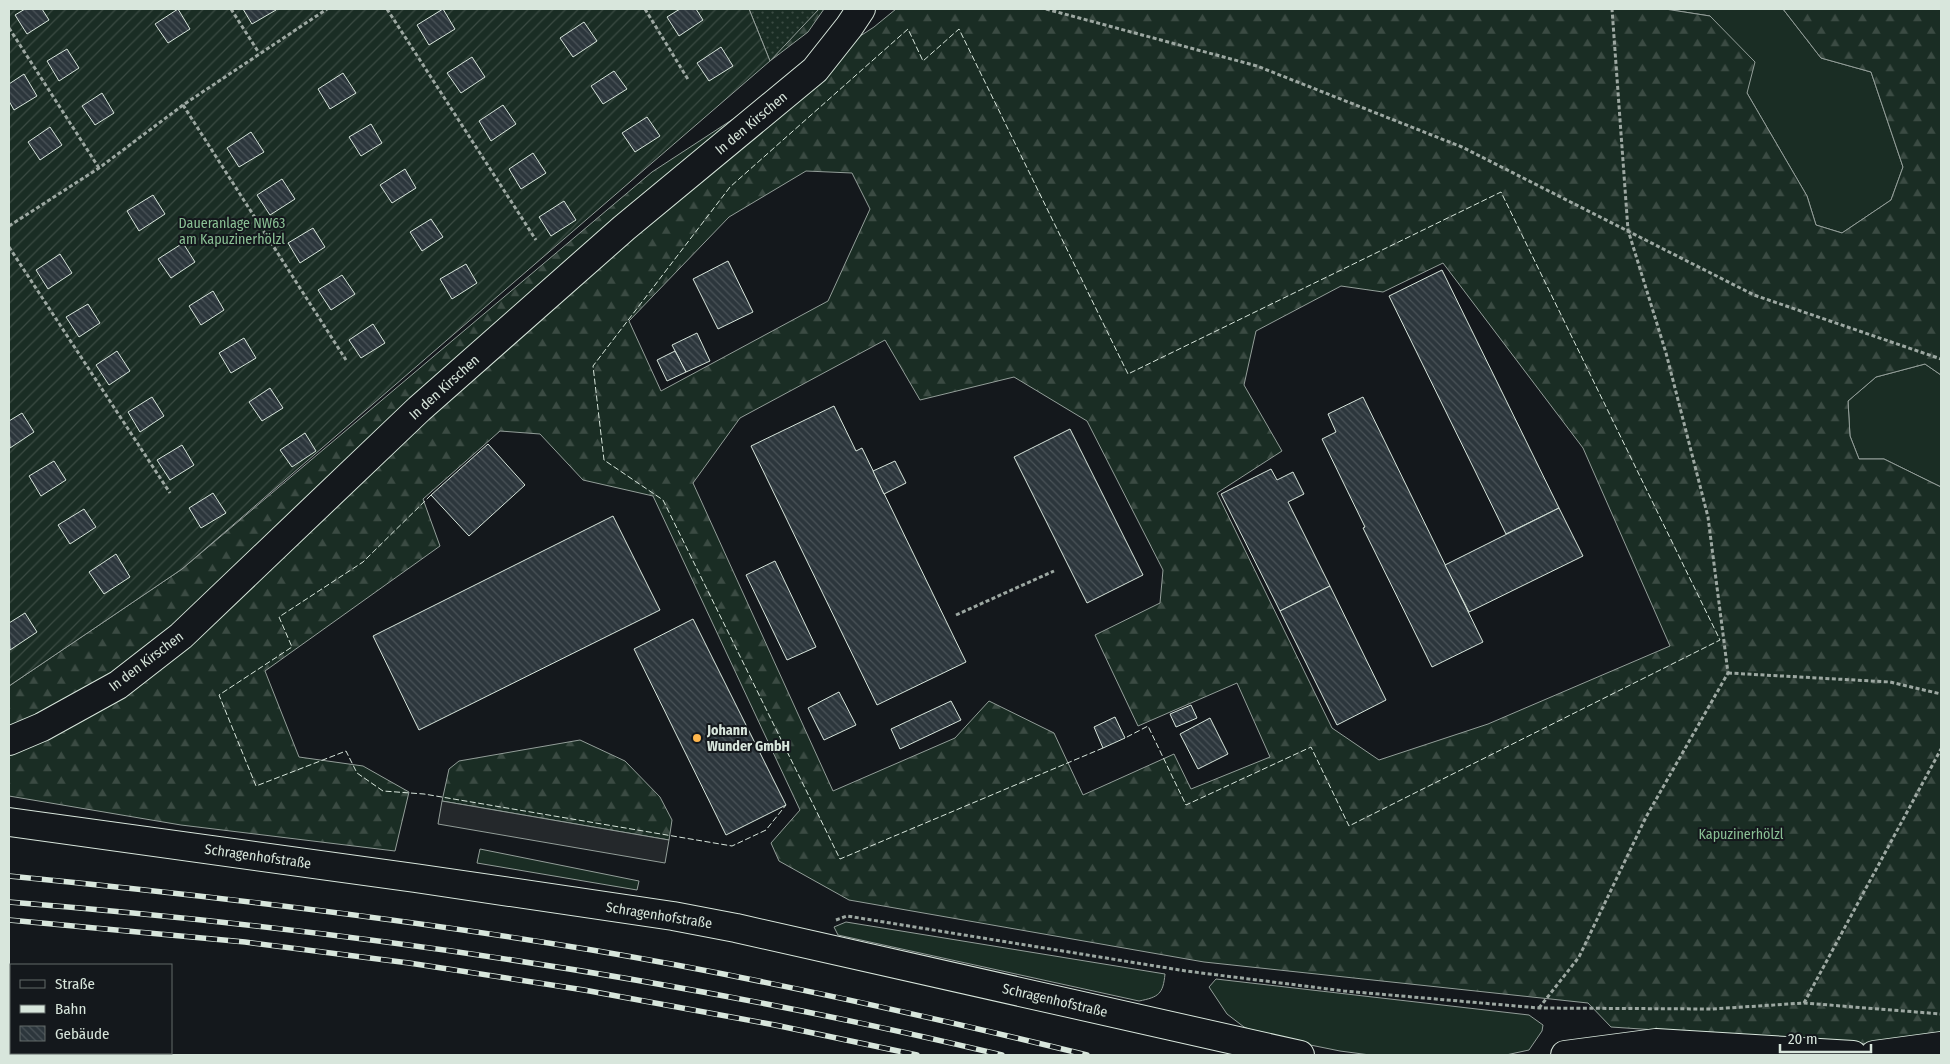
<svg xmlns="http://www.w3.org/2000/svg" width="1950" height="1064" font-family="'Fira Sans Condensed',sans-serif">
  <defs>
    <pattern id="forest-firs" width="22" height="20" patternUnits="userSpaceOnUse" patternTransform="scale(1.25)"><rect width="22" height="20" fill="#1a2d24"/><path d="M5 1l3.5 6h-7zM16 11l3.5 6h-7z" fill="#3b4b43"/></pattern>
    <pattern id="park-dots" width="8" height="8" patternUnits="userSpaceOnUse" patternTransform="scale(1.25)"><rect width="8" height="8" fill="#1a2d24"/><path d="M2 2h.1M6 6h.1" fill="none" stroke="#3b4b43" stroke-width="1.8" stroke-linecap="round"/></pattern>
    <pattern id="garden-furrows" width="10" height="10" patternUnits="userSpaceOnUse" patternTransform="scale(1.25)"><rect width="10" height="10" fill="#1a2d24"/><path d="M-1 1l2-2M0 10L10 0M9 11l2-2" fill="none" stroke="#3b4b43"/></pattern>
    <pattern id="building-back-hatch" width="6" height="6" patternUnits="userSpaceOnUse" patternTransform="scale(1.25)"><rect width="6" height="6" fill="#2c363c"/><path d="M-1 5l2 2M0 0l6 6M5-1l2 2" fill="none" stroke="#4a5358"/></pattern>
  </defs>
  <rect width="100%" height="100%" fill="#14181c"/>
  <g fill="#1a2d24" stroke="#939e99">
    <polygon points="1665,9 1783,9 1821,58 1871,72 1903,167 1891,200 1842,233 1816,225 1807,196 1747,93 1710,16"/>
    <polygon points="1925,364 1941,375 1941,487 1884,459 1859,459 1850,436 1848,401 1876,377"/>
    <polygon points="480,849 639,881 637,890 477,863"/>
    <path d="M846,922L1165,974C1163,994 1159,997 1139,1001L838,935L834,927Z"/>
    <polygon points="1216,979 1529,1015 1543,1025 1542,1031 1529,1050 1506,1055 1370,1055 1340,1051 1266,1036 1244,1027 1227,1014 1209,987"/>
  </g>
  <g fill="url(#forest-firs)" stroke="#939e99" fill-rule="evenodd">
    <polygon points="749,9 824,9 808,32 770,61"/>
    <path d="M896,9H1665L1710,16L1755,62L1747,93L1807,196L1816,225L1842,233L1891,200L1903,167L1871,72L1821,58L1783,9H1941V375L1925,364L1876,377L1848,401L1850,436L1859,459H1884L1941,487V1034L1867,1044L1611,1027L1588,1003L1204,962L849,900L779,861L771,843L800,810L653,496L583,480L540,434L500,431L423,499L440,546L265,671L299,757L363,766L409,792L395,851L181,825L9,796V686L182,569L652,172L874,27ZM806,171L852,173L870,209L828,301L661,391L629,321L729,217ZM1443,263L1583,448L1670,646L1488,724L1379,760L1332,728L1217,493L1282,451L1244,385L1256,331L1341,286L1383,292ZM885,340L920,400L1014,377L1087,421L1163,570L1160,603L1095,635L1138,726L1237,683L1270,757L1191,789L1174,754L1083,795L1054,733L989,701L955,738L833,791L693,483L740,418Z"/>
    <polygon points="580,740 625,761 660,797 672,820 669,840 442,801 449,769 459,761"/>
  </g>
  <polygon fill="url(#park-dots)" stroke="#939e99" points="749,9 819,9 770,61"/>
  <polygon fill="url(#garden-furrows)" stroke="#939e99" points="9,9 749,9 770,61 182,569 9,686"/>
  <polygon fill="#24282b" stroke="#939e99" points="442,801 669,840 665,863 438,824"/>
  <g fill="url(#building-back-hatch)" stroke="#d8e6dc">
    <polygon points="25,9 42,9 49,20 27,34 15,15"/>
    <polygon points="178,9 190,29 168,43 155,24"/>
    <polygon points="243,9 275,9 276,10 252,24"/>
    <polygon points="443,9 455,29 429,45 417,25"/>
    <polygon points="680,9 696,9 703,20 679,36 667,17"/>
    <polygon points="584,22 597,41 573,57 560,38"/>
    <polygon points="721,47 733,66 709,81 697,63"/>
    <polygon points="67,49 79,68 59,81 47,61"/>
    <polygon points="472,57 485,77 461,93 447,73"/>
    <polygon points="614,71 627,89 603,104 591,86"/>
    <polygon points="343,73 356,93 330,109 318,89"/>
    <polygon points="24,74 37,96 14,110 9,101 9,84"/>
    <polygon points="102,93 114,113 95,125 82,106"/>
    <polygon points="503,105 516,124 491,141 479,121"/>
    <polygon points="647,117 660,136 635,152 622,133"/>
    <polygon points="371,124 382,143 361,156 349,137"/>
    <polygon points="50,127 62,145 40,160 28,142"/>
    <polygon points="251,132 264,152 239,167 227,148"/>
    <polygon points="533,153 546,173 521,189 509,169"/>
    <polygon points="405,169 416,188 392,203 380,185"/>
    <polygon points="282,179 295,199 270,215 257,195"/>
    <polygon points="153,195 165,214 139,231 127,211"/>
    <polygon points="564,201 576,220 551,236 539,217"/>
    <polygon points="431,219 443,237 422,251 410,232"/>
    <polygon points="313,228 325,247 300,263 288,243"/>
    <polygon points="183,243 195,262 171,278 158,259"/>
    <polygon points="60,254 72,273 48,289 36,270"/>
    <polygon points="728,261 753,312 718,329 693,279"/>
    <polygon points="466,264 477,283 452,299 440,279"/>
    <polygon points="1442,270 1559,508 1506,534 1389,296"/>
    <polygon points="342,275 355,294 331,310 318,290"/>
    <polygon points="213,291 224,310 201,325 189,306"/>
    <polygon points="88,304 100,323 79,337 66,317"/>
    <polygon points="373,324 385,343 361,358 349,340"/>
    <polygon points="697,333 710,361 686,372 672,345"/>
    <polygon points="244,338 256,358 231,373 219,353"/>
    <polygon points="117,351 130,371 109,385 96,365"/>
    <polygon points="675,351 686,372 667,381 657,360"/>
    <polygon points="270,388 283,408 262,421 249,402"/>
    <polygon points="152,397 164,416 140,432 128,412"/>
    <polygon points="1363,397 1483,642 1432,667 1363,528 1365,527 1322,439 1336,432 1328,414"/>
    <polygon points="834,406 856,451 862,448 966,662 877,705 751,446"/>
    <polygon points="22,413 34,432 10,448 9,421"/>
    <polygon points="1070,429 1143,575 1087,603 1014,457"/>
    <polygon points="305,433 316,451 292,467 280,450"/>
    <polygon points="488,444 525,485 469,536 431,495"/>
    <polygon points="182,445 194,465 170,480 157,460"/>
    <polygon points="54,461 66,480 41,496 29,476"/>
    <polygon points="895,461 906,483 884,494 873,471"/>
    <polygon points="1271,469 1277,480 1293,472 1304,494 1288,502 1330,586 1280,611 1221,494"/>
    <polygon points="213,493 226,513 201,528 189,508"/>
    <polygon points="1559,508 1583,556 1469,612 1445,565"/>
    <polygon points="84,509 96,527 70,544 58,525"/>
    <polygon points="613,516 660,610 419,730 373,636"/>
    <polygon points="116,554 130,577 104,594 89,572"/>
    <polygon points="775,561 816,647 787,660 746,575"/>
    <polygon points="1330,586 1386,700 1337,725 1280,611"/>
    <polygon points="25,613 37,632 10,650 9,623"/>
    <polygon points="693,619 786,805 726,835 634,649"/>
    <polygon points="839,692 856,725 824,740 808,708"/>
    <polygon points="951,701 961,720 900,749 891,729"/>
    <polygon points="1191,705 1197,718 1176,727 1170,714"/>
    <polygon points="1115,717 1125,738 1103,748 1094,727"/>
    <polygon points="1210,718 1228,754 1198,769 1180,734"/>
    <polygon points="11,1037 11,1053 42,1053 42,1055 9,1055 9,1038"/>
  </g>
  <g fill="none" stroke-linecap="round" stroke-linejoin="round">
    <g stroke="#d8e6dc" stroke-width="30">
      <polyline id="street" points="9,741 42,727 118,685 181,636 419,409 624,228 815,70 849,27 861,9"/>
    </g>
    <g stroke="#d8e6dc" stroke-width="30">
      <g id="secondary">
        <polyline points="9,822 415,878 673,916 736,928 1300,1055"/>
        <polyline points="1565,1055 1656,1043 1853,1055"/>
        <polyline points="1874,1055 1941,1046"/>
      </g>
    </g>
    <g stroke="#9da8a2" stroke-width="3" stroke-dasharray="4 2.5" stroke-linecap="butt">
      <polyline points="231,9 259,53"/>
      <polyline points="387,9 536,240"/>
      <polyline points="645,9 689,81"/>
      <polyline points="1046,9 1257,66 1462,147 1754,295 1941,359"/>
      <polyline points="9,28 99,168"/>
      <polyline points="183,105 346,360"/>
      <polyline points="9,226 99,168 183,105 327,9"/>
      <polyline points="9,247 170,493"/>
      <polyline points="956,615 1054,571"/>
      <polyline points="1728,673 1890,682 1941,694"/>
      <polyline points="836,920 847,916 1186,971 1344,991 1539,1008 1712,1009 1804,1003 1941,1014"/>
      <polyline points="1804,1003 1941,749"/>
      <polyline points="1539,1008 1579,957 1646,817 1728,673 1708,517 1666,353 1628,230 1612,9"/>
    </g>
    <use href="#street" stroke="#14181c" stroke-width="28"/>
    <use href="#secondary" stroke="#14181c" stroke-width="28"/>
    <g stroke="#d8e6dc" stroke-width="5.5">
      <g id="rail">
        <path d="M9,876C204,895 399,918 592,950C759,978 923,1015 1087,1055"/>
        <path d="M9,902C343,929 676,977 1002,1055"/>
        <polyline points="9,920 245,942 409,963 584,990 775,1025 917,1055"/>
      </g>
    </g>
    <use href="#rail" stroke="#14181c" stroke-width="4" stroke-dasharray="11" stroke-linecap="butt"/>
    <g stroke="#d8e6dc" stroke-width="1" stroke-dasharray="6 2.5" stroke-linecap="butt">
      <polyline points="431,495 363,562 279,617 292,647 219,695 256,786 346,751 357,773 383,791 424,794 732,846 766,830 786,805"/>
      <polyline points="1103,748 840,859 663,500 604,460 593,366 730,187 908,29 923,61 959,29 1128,374 1501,192 1720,640 1349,826 1311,747 1186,805 1148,726 1125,738"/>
    </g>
  </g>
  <circle fill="#ffb74d" stroke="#14181c" stroke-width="2" cx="697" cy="738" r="5"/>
  <g text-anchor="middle" stroke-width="4" stroke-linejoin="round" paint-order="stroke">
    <g font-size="14" fill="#d8e6dc" stroke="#14181c">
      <text transform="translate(751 123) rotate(-40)" y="5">In den Kirschen</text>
      <text transform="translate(444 387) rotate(-42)" y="5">In den Kirschen</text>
      <text transform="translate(146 661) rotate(-37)" y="5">In den Kirschen</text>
      <text transform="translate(258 856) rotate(8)" y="5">Schragenhofstraße</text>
      <text transform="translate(659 915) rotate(9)" y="5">Schragenhofstraße</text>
      <text transform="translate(1055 1000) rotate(13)" y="5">Schragenhofstraße</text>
    </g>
    <g font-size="14" fill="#8ac095" stroke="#14181c">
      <text x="232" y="228">Daueranlage NW63<tspan x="232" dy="16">am Kapuzinerhölzl</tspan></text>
      <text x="1741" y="839">Kapuzinerhölzl</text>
    </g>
    <g font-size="14" font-weight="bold" fill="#d8e6dc" stroke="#14181c" text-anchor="start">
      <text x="707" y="735">Johann<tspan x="707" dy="16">Wunder GmbH</tspan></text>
    </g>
  </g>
  <rect width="1950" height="1064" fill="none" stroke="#d8e6dc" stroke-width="20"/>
  <rect x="10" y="964" width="162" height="90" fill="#14181c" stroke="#626a69"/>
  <rect x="20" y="980" width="25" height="8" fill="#14181c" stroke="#626a69"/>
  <text x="55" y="989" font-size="15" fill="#d8e6dc">Straße</text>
  <rect x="20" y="1005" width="25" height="8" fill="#d8e6dc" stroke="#626a69"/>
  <text x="55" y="1014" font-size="15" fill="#d8e6dc">Bahn</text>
  <rect x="20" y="1026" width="25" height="15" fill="url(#building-back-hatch)" stroke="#626a69"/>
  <text x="55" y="1039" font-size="15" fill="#d8e6dc">Gebäude</text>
  <path d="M1780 1044v8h91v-8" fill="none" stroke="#d8e6dc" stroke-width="2.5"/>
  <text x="1788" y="1044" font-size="15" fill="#d8e6dc" stroke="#14181c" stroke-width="4" paint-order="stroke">20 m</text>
</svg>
